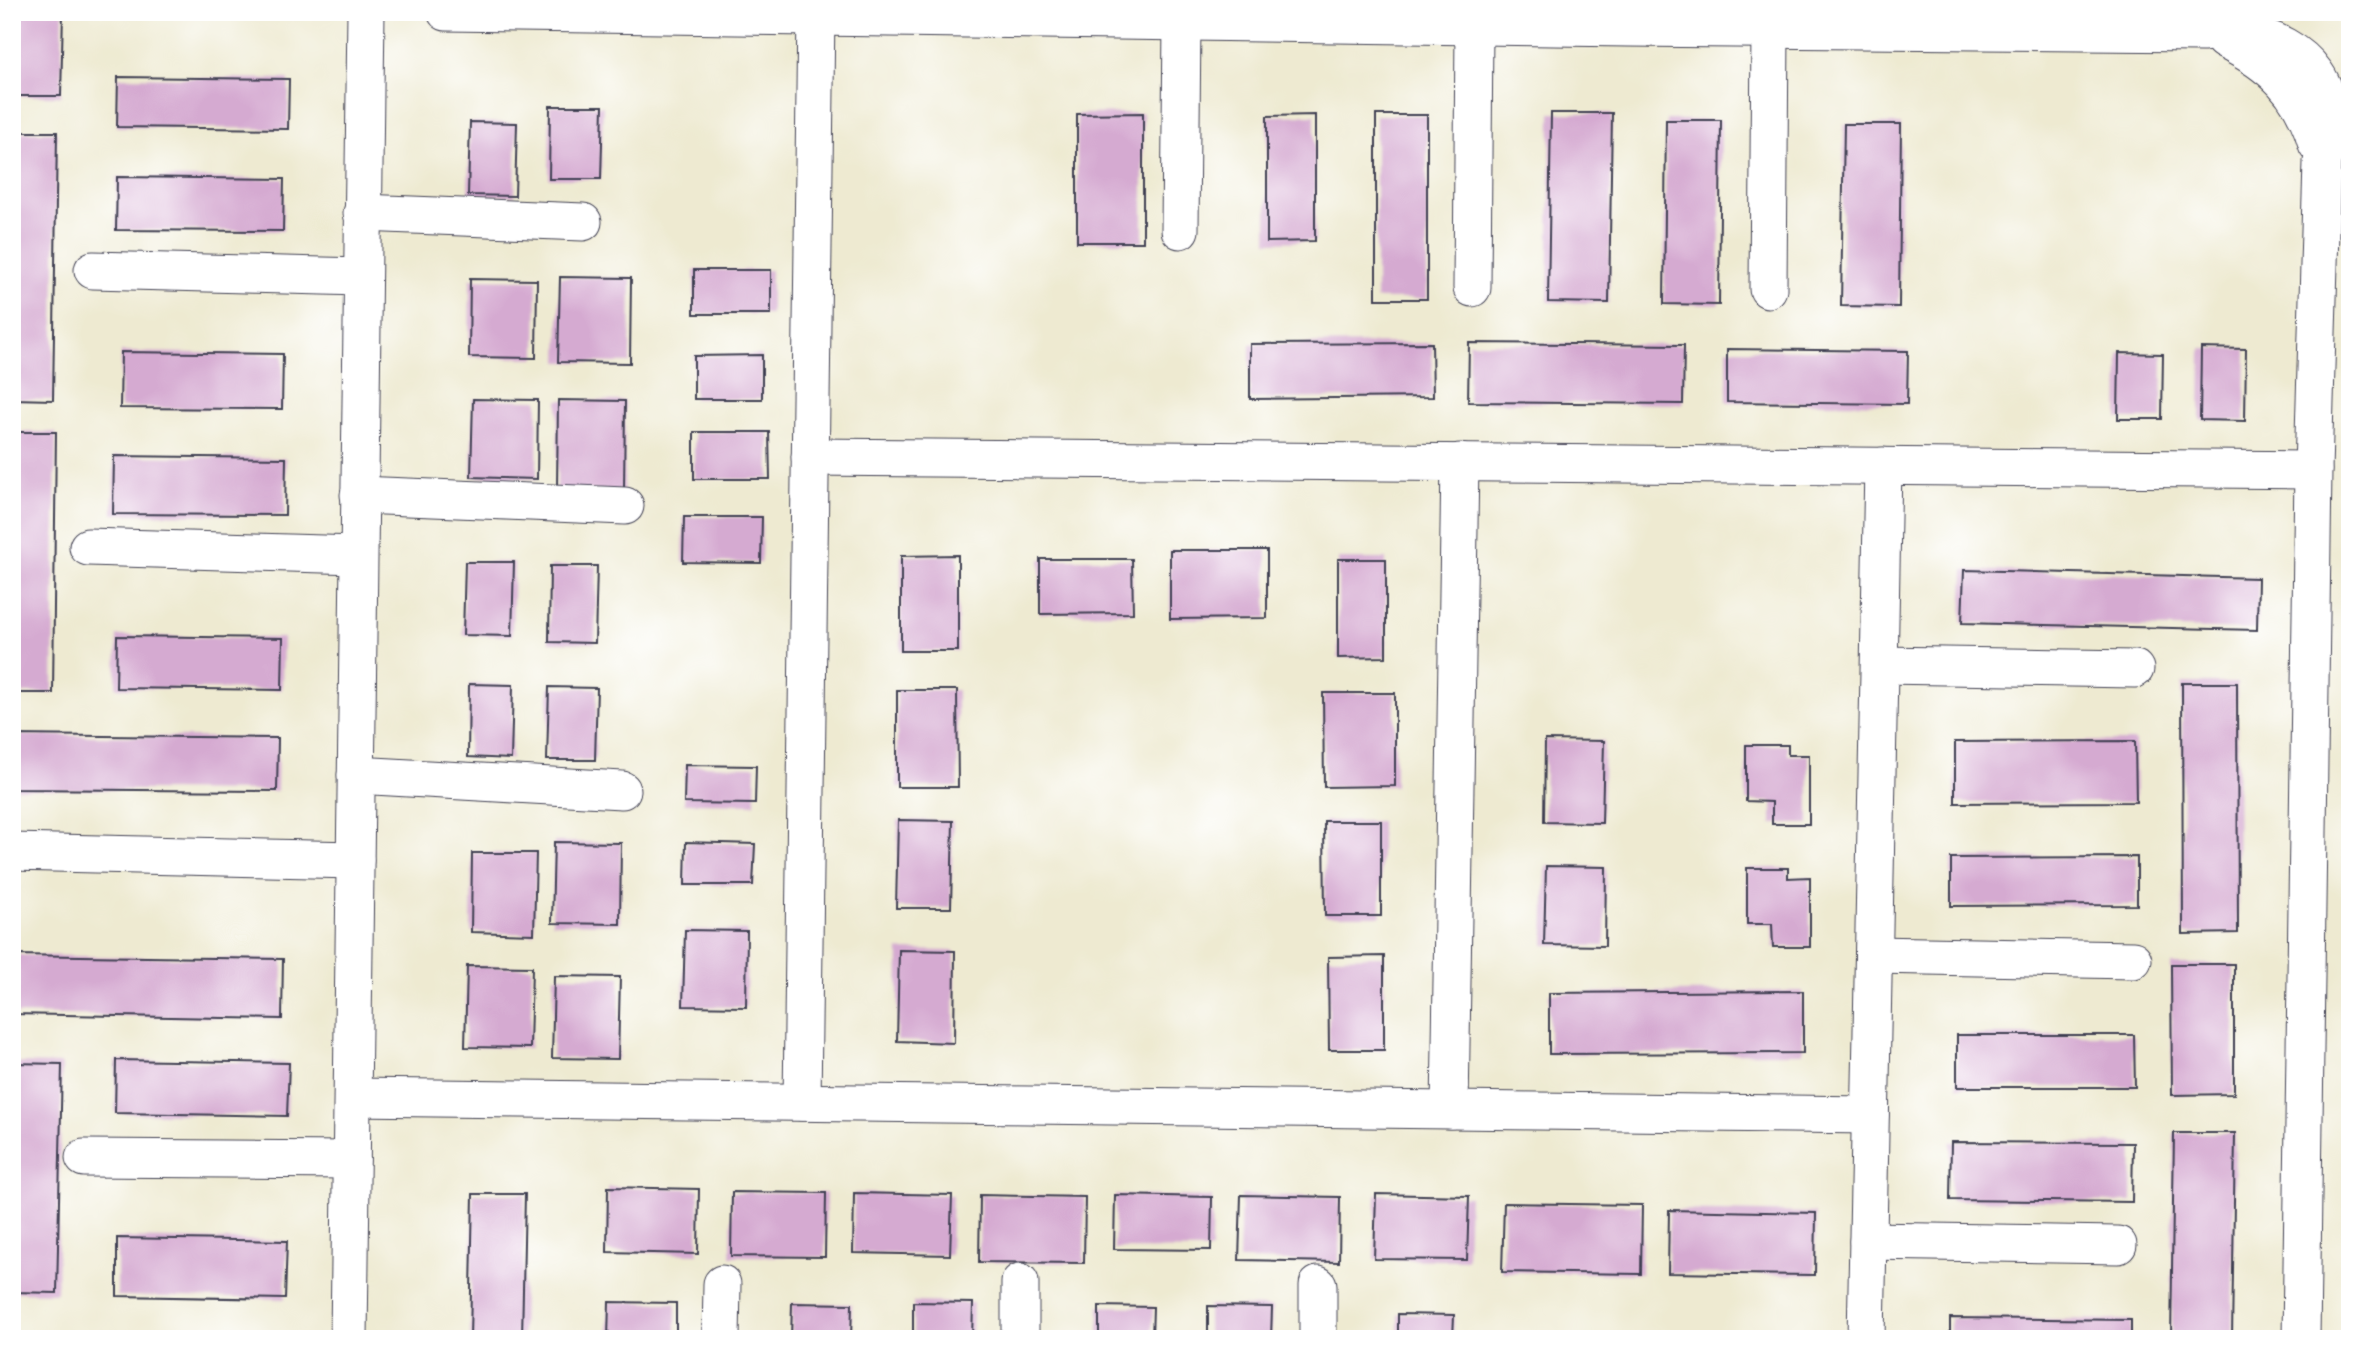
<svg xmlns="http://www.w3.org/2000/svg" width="2362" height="1351" font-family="Caveat,sans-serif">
  <rect width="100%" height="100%" fill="#fff"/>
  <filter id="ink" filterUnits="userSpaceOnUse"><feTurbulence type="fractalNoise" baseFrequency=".0143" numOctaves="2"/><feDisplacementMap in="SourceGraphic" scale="14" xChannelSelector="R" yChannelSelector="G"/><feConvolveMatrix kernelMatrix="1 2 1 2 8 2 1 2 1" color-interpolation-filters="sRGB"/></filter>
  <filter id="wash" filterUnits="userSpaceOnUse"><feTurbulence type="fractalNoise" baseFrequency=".00686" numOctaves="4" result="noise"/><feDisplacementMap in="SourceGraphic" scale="28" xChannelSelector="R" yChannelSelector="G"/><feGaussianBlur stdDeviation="1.57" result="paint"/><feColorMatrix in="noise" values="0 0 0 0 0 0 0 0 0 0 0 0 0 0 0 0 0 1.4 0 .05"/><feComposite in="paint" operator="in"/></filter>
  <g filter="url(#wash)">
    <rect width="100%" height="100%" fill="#eeead1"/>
    <g id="blocks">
      <g fill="#d5aad1">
        <polygon points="12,12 63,12 61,96 12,96"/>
        <polygon points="118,77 289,79 288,129 117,127"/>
        <polygon points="550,106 603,106 601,179 549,179"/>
        <polygon points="1143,113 1143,242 1077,242 1077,114"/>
        <polygon points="1551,113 1612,113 1609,303 1548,302"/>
        <polygon points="1315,115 1315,241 1267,242 1267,116"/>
        <rect x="1376" y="115" width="51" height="184"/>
        <polygon points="1666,120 1721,120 1719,305 1664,304"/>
        <polygon points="470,122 517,123 515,196 468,195"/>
        <polygon points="1844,124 1901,124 1899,307 1841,306"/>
        <polygon points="12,132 57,132 53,400 12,399"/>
        <polygon points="117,177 284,179 283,231 116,230"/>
        <rect x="694" y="270" width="77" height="44"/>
        <polygon points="560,277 631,278 630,363 558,362"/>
        <polygon points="470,279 537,280 536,358 469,357"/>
        <polygon points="1432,343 1433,397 1250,399 1250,344"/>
        <polygon points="1469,343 1684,345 1683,404 1468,402"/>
        <polygon points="2201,348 2246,349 2245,421 2200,420"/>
        <polygon points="1727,349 1908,351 1907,404 1727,402"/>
        <polygon points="121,352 283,354 282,409 120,408"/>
        <polygon points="2119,353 2163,354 2162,419 2118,419"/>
        <polygon points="762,355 762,399 694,399 694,356"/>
        <polygon points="473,399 538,400 537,479 471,477"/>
        <polygon points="558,400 625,401 624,491 557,490"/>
        <polygon points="12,432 56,432 53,693 12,693"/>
        <polygon points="694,432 769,432 770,479 694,479"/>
        <polygon points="114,456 286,458 285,515 113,514"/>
        <polygon points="684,517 762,517 761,563 683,562"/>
        <polygon points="1170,550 1267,550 1267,618 1170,619"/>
        <polygon points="958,555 958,651 901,651 901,556"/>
        <polygon points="1040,559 1132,559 1133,613 1040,614"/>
        <polygon points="1338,559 1386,559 1386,657 1338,658"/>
        <polygon points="465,562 514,562 512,636 463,635"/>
        <polygon points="550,566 597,566 595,643 549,642"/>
        <polygon points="1964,570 2258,578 2257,630 1962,623"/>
        <polygon points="117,636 283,638 282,690 116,688"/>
        <polygon points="2182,683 2237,683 2238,933 2183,934"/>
        <polygon points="469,684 513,685 511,759 468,757"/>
        <polygon points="549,687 597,688 595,760 547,760"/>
        <polygon points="897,690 957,690 958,787 897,787"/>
        <polygon points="1323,693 1395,693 1395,786 1324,787"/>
        <polygon points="12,735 278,738 277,791 12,789"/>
        <polygon points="1545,740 1604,741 1602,823 1544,822"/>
        <polygon points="2135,741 2136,802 1955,803 1955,742"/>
        <polygon points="1746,745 1788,745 1788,755 1809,755 1809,824 1772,824 1772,802 1746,801"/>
        <polygon points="685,765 756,766 755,804 684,803"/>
        <polygon points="898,820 953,821 951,908 896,908"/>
        <polygon points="1324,821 1381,821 1381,916 1325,916"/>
        <polygon points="554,842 621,843 620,924 552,923"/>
        <polygon points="686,842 755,844 753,885 685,885"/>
        <polygon points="472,853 536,853 534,934 471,932"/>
        <polygon points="2137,857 2137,905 1951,906 1951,858"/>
        <polygon points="1546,866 1606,867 1605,946 1544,945"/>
        <polygon points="1747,868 1788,868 1788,878 1810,877 1810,947 1773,947 1772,924 1747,924"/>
        <polygon points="685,930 747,931 746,1007 683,1006"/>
        <polygon points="899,950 955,951 954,1043 897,1041"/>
        <polygon points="13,955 283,959 282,1019 12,1014"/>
        <polygon points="1384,956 1384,1050 1329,1050 1328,957"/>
        <polygon points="2171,964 2234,964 2234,1094 2172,1095"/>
        <polygon points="467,966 532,967 530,1048 465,1047"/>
        <polygon points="554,976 620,977 618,1059 552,1058"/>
        <polygon points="1803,991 1803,1053 1549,1054 1549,993"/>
        <polygon points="1957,1035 2134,1035 2135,1087 1957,1087"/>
        <polygon points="116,1060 289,1063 287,1116 115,1113"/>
        <polygon points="12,1063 62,1064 57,1293 12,1292"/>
        <polygon points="2174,1133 2235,1133 2232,1339 2171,1339"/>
        <polygon points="1951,1142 2133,1143 2132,1202 1950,1200"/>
        <polygon points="608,1187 699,1189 698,1254 607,1252"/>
        <polygon points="732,1192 826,1193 825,1257 731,1256"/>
        <polygon points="854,1193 952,1195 950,1255 853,1253"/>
        <polygon points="473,1194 525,1194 522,1339 470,1339"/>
        <polygon points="1376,1194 1469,1196 1467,1260 1374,1259"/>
        <polygon points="980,1195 1085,1197 1084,1263 979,1262"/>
        <polygon points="1115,1195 1212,1197 1211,1250 1114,1249"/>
        <polygon points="1241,1195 1340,1197 1339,1262 1239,1260"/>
        <polygon points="1504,1203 1642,1205 1641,1274 1502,1272"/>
        <polygon points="1669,1210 1816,1213 1815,1275 1668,1273"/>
        <polygon points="117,1238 287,1241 285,1299 117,1296"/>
        <polygon points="609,1302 676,1303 676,1339 608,1339"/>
        <polygon points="913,1302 973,1303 972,1339 913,1339"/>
        <polygon points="792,1303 852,1304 851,1339 791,1339"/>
        <polygon points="1099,1306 1153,1307 1152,1339 1099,1339"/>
        <polygon points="1208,1306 1272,1307 1271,1339 1208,1339"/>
        <polygon points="1398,1314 1454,1315 1453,1339 1398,1339"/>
        <polygon points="1950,1318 2131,1320 2131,1339 1950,1339"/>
      </g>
    </g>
  </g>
  <g filter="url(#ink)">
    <use href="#blocks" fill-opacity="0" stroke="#414052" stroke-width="2"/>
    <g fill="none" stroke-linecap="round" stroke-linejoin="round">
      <g stroke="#414052" stroke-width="39">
        <g id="minor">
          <path d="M446,12L1629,28L2203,33C2256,24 2326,51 2329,114C2330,130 2326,147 2322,162L2313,470L2301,1339"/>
          <path d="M2224,40C2272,64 2302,91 2317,144"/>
          <polyline points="362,213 583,222"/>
          <polyline points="1180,230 1182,22"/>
          <polyline points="93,270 362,277"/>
          <polyline points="1472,288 1474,26"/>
          <polyline points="1768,289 1770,30"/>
          <polyline points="810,457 2313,470"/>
          <polyline points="359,495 625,506"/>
          <polyline points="88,547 358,555"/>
          <polyline points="1880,665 2135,669"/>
          <polyline points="356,775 622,790"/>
          <polyline points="12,852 355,860"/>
          <polyline points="1874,955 2133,960"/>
          <polyline points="353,1097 1870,1115"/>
          <polyline points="802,1102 816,12"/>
          <polyline points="1450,1110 1460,462"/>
          <polyline points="84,1158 351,1160"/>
          <polyline points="1868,1241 2118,1245"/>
          <polyline points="349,1339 366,12"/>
          <polyline points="721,1339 722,1284"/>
          <polyline points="1020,1339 1020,1282"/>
          <polyline points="1318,1339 1318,1285"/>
          <polyline points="1866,1339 1883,466"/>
        </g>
      </g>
      <use href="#minor" stroke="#fff" stroke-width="37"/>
    </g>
  </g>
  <rect width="2362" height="1351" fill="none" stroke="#fff" stroke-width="42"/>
</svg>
